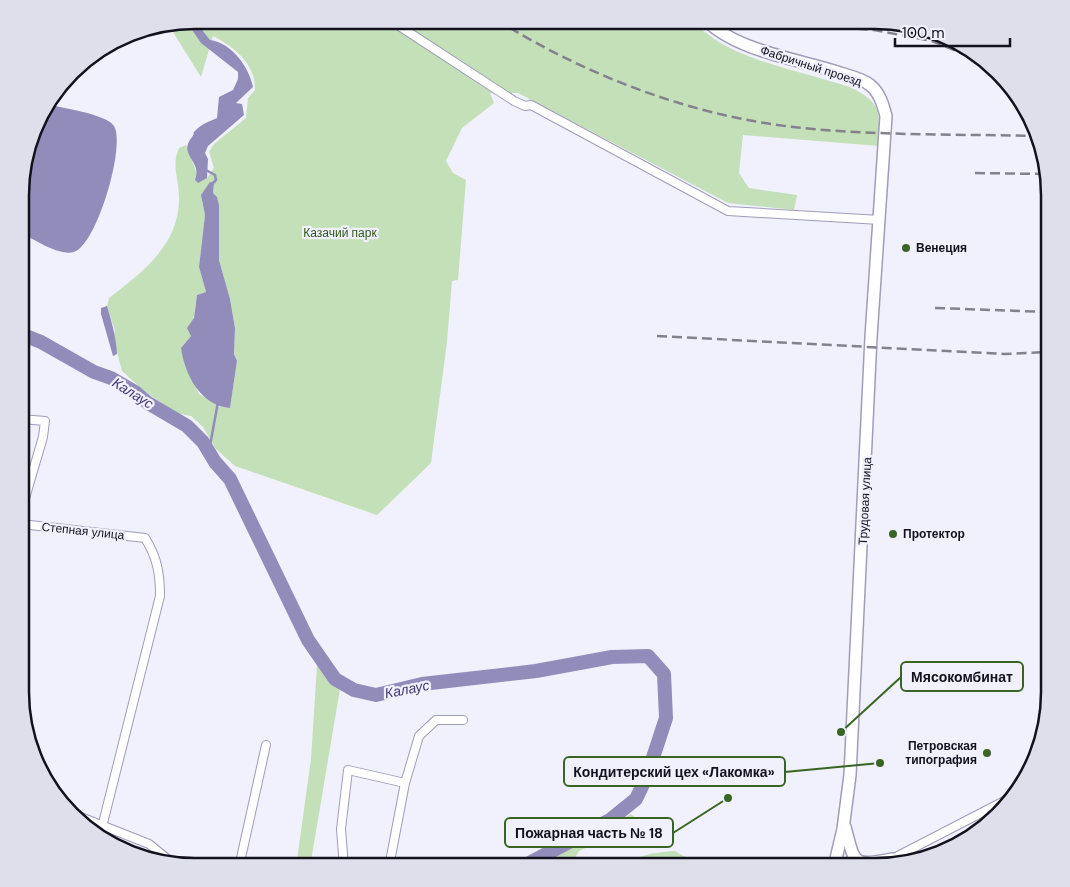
<svg xmlns="http://www.w3.org/2000/svg" width="1070" height="887" font-family="'DM Sans',sans-serif">
  <rect width="100%" height="100%" fill="#f1f0fd"/>
  <g fill="#c4e0b9" fill-rule="evenodd">
    <path d="M195,20H693C725,60 804,71 852,88C884,105 878,111 879,146L743,135L739,173L749,188L797,195L794,210L728,203L518,93H490L494,103L462,128L446,161L453,173L466,180L458,280L452,281L447,342L431,463L377,515L235,466L216,449L203,427L191,416L176,413L144,391L122,371L113,337L115,331L107,306L109,298C143,272 180,244 179,197C179,178 171,166 179,148L186,145L197,174L207,178L214,168L209,152L214,144L246,118L248,98L255,90C256,64 234,47 213,36L201,77L168,24ZM214,183L213,193L217,197L219,205V260L230,299L235,328L234,354L237,361L230,408L222,407L199,394L181,348L191,336L197,295L206,292L199,267L205,215L202,200Z"/>
    <polygon points="317,665 340,689 310,867 296,867 311,759"/>
    <polygon points="631,814 637,819 627,829 579,851 571,865 575,867 535,867"/>
    <path d="M675,851L703,867H617C637,856 653,852 675,851Z"/>
  </g>
  <g fill="#928cba">
    <path d="M194,20L210,40C232,43 249,67 253,87L236,103L242,104L244,115L208,146L205,153L208,159L207,178L198,183L195,180C203,161 177,155 192,137C196,132 191,134 196,130C200,125 210,121 217,118L219,97L233,90L238,79V72L201,43L186,21Z"/>
    <path d="M46,104C62,108 106,114 114,126C126,145 97,245 74,252C58,256 36,240 21,233L22,172Z"/>
    <path d="M210,182L214,183L213,193L217,197L219,205V260L230,299L235,328L234,354L237,361L230,408C200,405 185,375 181,348L191,336L187,328L194,318L197,295L206,292L199,267L205,215L201,195Z"/>
    <path d="M107,306C112,323 116,337 117,354L113,356L101,314V308Z"/>
  </g>
  <g fill="none" stroke-linecap="round" stroke-linejoin="round">
    <g stroke="#928cba" stroke-width="2.5">
      <polyline points="206,170 215,175 216,180 212,184"/>
      <polyline points="209,451 218,402"/>
    </g>
    <polyline stroke="#928cba" stroke-width="14" points="21,334 41,342 94,372 111,378 135,392 148,403 187,426 203,442 215,462 230,479 308,640 335,679 354,690 376,695 422,684 536,671 612,657 648,656 664,674 666,718 647,776 636,799 610,820 522,867"/>
    <g stroke="#a09cb9" stroke-width="10">
      <g id="street">
        <polyline points="390,20 514,101 525,106 531,105 728,211 880,220"/>
        <polyline points="21,512 43,437 45,421 21,419"/>
        <path d="M21,524L145,538C157,557 160,573 160,596L100,835"/>
        <polyline points="68,812 149,844 175,865"/>
        <polyline points="892,859 1012,797"/>
        <polyline points="239,867 266,745"/>
        <polyline points="344,867 341,829 348,770 405,783"/>
        <polyline points="389,867 405,783 419,736 436,720 463,720"/>
      </g>
    </g>
    <g stroke="#a09cb9" stroke-width="14">
      <g id="secondary">
        <path d="M706,20C735,50 796,59 834,71C845,75 862,78 870,85C880,93 883,105 886,116L871,337L850,775L843,829L834,867"/>
        <path d="M845,827C855,864 852,867 892,859"/>
      </g>
    </g>
    <use href="#street" stroke="#fff" stroke-width="8"/>
    <use href="#secondary" stroke="#fff" stroke-width="11"/>
    <g stroke="#82818d" stroke-width="2.5" stroke-dasharray="10 5" stroke-linecap="butt">
      <path d="M497,20C585,75 689,115 793,127C874,136 957,134 1038,136"/>
      <polyline points="753,20 874,30 932,41 988,64"/>
      <polyline points="876,24 914,27"/>
      <polyline points="924,33 947,36"/>
      <polyline points="975,173 1046,174"/>
      <polyline points="935,308 1050,312"/>
      <polyline points="657,336 1004,354 1050,352"/>
    </g>
  </g>
  <g fill="#386524" stroke="#f1f0fd" stroke-width="2">
    <circle cx="906" cy="248" r="5"/>
    <circle cx="893" cy="534" r="5"/>
    <circle cx="987" cy="753" r="5"/>
  </g>
  <g text-anchor="middle" stroke-width="4.5" stroke-linejoin="round" paint-order="stroke">
    <g font-size="12" fill="#13111c" stroke="#f1f0fd">
      <text transform="translate(811 66) rotate(18)" y="4">Фабричный проезд</text>
      <text transform="translate(865 501) rotate(-87)" y="4">Трудовая улица</text>
      <text transform="translate(83 531) rotate(6)" y="4">Степная улица</text>
    </g>
    <g font-size="12" fill="#2f571d" stroke="#f1f0fd">
      <text x="340" y="237">Казачий парк</text>
    </g>
    <g font-size="12" font-weight="bold" fill="#13111c" stroke="#f1f0fd" text-anchor="start">
      <text x="916" y="252">Венеция</text>
      <text x="903" y="538">Протектор</text>
      <text x="977" y="750" text-anchor="end">Петровская<tspan x="977" dy="14">типография</tspan></text>
    </g>
    <g font-size="14" font-style="italic" fill="#443772" stroke="#f1f0fd">
      <text transform="translate(133 393) rotate(32)" y="5">Калаус</text>
      <text transform="translate(407 689) rotate(-11)" y="5">Калаус</text>
    </g>
  </g>
  <path d="M0 0H1070V887H0ZM195 29H875A166 166 0 0 1 1041 195V692A166 166 0 0 1 875 858H195A166 166 0 0 1 29 692V195A166 166 0 0 1 195 29Z" fill="#dfdeeb" fill-rule="evenodd"/>
  <path fill="none" stroke="#13111c" stroke-width="2.5" d="M195 29H875A166 166 0 0 1 1041 195V692A166 166 0 0 1 875 858H195A166 166 0 0 1 29 692V195A166 166 0 0 1 195 29Z"/>
  <path fill="none" stroke="#386524" stroke-width="2" d="M841 732L901 677M880 763L785 772M728 798L673 833"/>
  <g fill="#386524" stroke="#f1f0fd" stroke-width="2">
    <circle cx="841" cy="732" r="5"/>
    <circle cx="880" cy="763" r="5"/>
    <circle cx="728" cy="798" r="5"/>
  </g>
  <g fill="#f1f0fd" stroke="#386524" stroke-width="2">
    <rect x="901" y="662" width="122" height="29" rx="5"/>
    <rect x="564" y="757" width="221" height="29" rx="5"/>
    <rect x="505" y="818" width="168" height="29" rx="5"/>
  </g>
  <g font-size="14" text-anchor="middle" font-weight="bold" fill="#13111c">
    <text x="962" y="682">Мясокомбинат</text>
    <text x="674" y="777">Кондитерский цех «Лакомка»</text>
    <text x="589" y="838">Пожарная часть № 18</text>
  </g>
  <path d="M895 38v8h115v-8" fill="none" stroke="#13111c" stroke-width="2.5"/>
  <text x="902" y="38" font-size="15" fill="#13111c" stroke="#f1f0fd" stroke-width="4" paint-order="stroke">100 m</text>
</svg>
